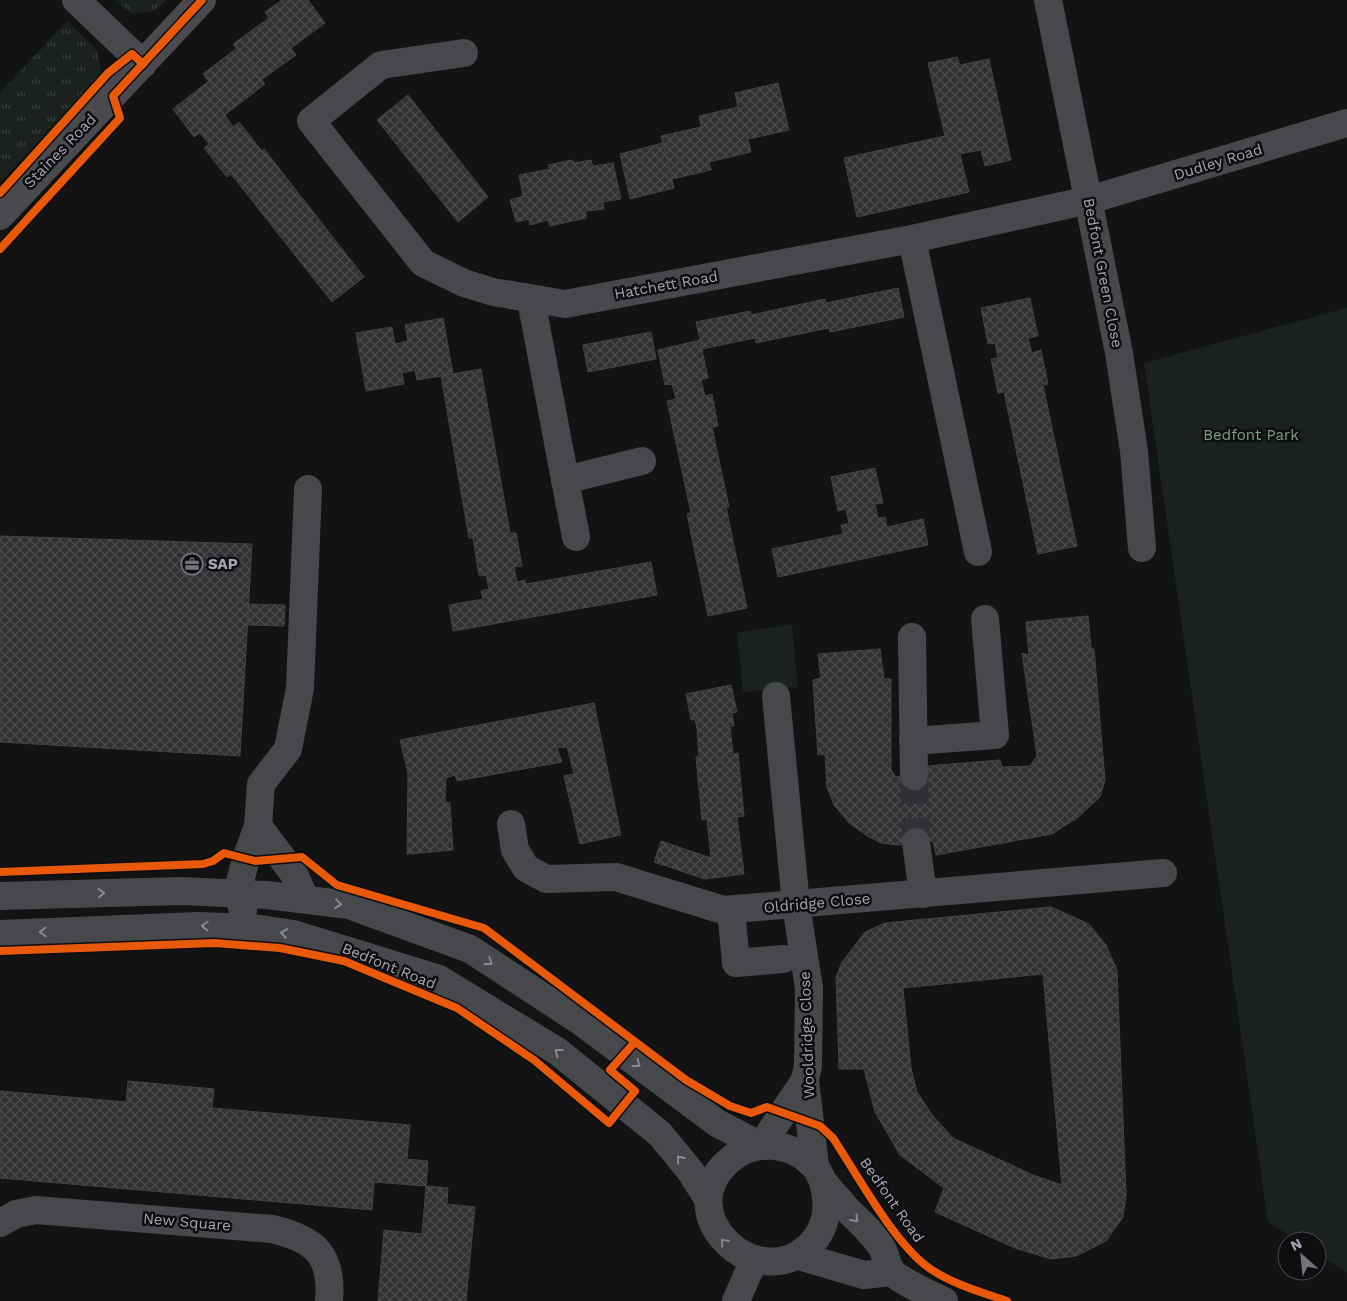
<svg xmlns="http://www.w3.org/2000/svg" width="1347" height="1301" font-family="'Work Sans',sans-serif">
  <defs>
    <pattern id="grass-tufts" width="24" height="20" patternUnits="userSpaceOnUse" patternTransform="scale(1.25)"><rect width="24" height="20" fill="#1b221d"/><path d="M3 7l-1-3M5 7V3M7 7l1-3M15 17l-1-3M17 17v-4M19 17l1-3" fill="none" stroke="#393f3c"/></pattern>
    <pattern id="building-cross-hatch" width="8" height="8" patternUnits="userSpaceOnUse" patternTransform="scale(1.25)"><rect width="8" height="8" fill="#313133"/><path d="M0 0l8 8M0 8l8-8" fill="none" stroke="#4c4c4e"/></pattern>
  </defs>
  <rect width="100%" height="100%" fill="#131313"/>
  <g fill="url(#grass-tufts)">
    <polygon points="115,0 166,0 154,11 132,14"/>
    <polygon points="67,21 97,50 102,76 0,182 0,93"/>
  </g>
  <g fill="#1b221d">
    <polygon points="1347,308 1347,1273 1317,1253 1317,1241 1298,1241 1268,1222 1144,363"/>
    <polygon points="792,624 798,687 743,692 737,633"/>
  </g>
  <g fill="url(#building-cross-hatch)" stroke="#424247" fill-rule="evenodd">
    <polygon points="282,0 308,0 325,23 291,48 265,12"/>
    <polygon points="269,18 296,55 261,80 233,44"/>
    <polygon points="237,48 265,84 231,110 203,74"/>
    <polygon points="957,57 960,65 989,59 1011,160 985,166 981,150 960,154 969,192 857,217 844,158 945,136 928,63"/>
    <polygon points="209,81 231,110 225,115 233,127 239,122 262,151 264,149 364,277 332,302 231,174 227,177 204,148 209,144 200,133 194,137 173,109"/>
    <polygon points="778,83 789,130 748,139 751,152 709,162 711,170 672,179 661,136 701,127 699,116 738,107 735,93"/>
    <polygon points="408,95 488,197 458,222 377,120"/>
    <polygon points="663,143 674,188 630,199 620,154"/>
    <polygon points="572,160 574,163 591,160 593,166 613,163 621,199 603,202 604,209 586,211 586,218 550,226 548,220 530,225 529,219 516,222 510,200 523,196 519,175 550,169 548,165"/>
    <polygon points="898,288 904,317 830,332 829,328 756,343 755,338 702,349 696,322 750,311 751,315 825,299 826,303"/>
    <polygon points="1030,298 1038,336 1028,338 1032,353 1041,350 1048,384 1043,385 1077,546 1038,554 1004,392 998,393 991,359 998,358 995,343 988,344 981,308"/>
    <polygon points="443,318 453,374 417,380 415,370 402,373 404,384 366,391 356,333 392,327 395,344 408,341 405,325"/>
    <polygon points="651,332 656,359 588,372 583,345"/>
    <polygon points="700,340 708,378 701,380 705,396 712,394 718,426 712,427 729,507 726,507 747,608 708,616 687,514 691,513 667,401 676,399 672,384 665,385 658,350"/>
    <polygon points="481,369 510,533 516,533 522,566 514,567 517,582 525,580 526,584 651,562 657,595 453,631 449,605 483,599 481,591 489,589 486,575 479,576 473,538 469,538 441,376"/>
    <polygon points="875,468 883,503 875,504 878,518 885,517 887,527 923,519 928,545 778,577 772,549 843,534 841,525 849,523 846,509 838,511 831,477"/>
    <polygon points="0,536 252,544 240,756 0,742"/>
    <polygon points="249,604 285,605 284,626 248,625"/>
    <polygon points="1088,616 1091,648 1094,649 1105,780 1100,797 1077,818 1052,834 936,855 933,841 898,845 881,843 869,837 849,823 834,805 827,787 825,754 818,755 813,680 821,678 818,654 880,649 884,679 891,679 891,770 896,777 929,774 927,766 1000,760 1002,767 1030,766 1037,756 1022,653 1029,655 1026,622"/>
    <polygon points="731,685 737,712 732,713 734,726 730,726 733,754 738,753 744,816 737,817 744,874 705,879 654,862 661,841 711,858 707,819 702,820 696,757 699,757 697,729 695,719 691,720 686,694"/>
    <polygon points="594,703 621,835 580,844 564,776 574,774 567,747 557,748 562,762 457,781 455,775 446,778 445,802 450,803 453,850 407,854 408,773 400,740"/>
    <path d="M1051,907L1089,924L1106,945L1117,970L1126,1195L1123,1217L1106,1241L1076,1256L1051,1259L1015,1248L935,1212L944,1188L900,1155L875,1112L864,1069H839L836,977L842,962L865,932L885,923ZM1043,974L1062,1185L1033,1175L953,1138L933,1116L917,1092L911,1068L903,988Z"/>
    <polygon points="128,1081 214,1089 212,1108 410,1125 407,1159 428,1161 426,1186 374,1182 372,1210 0,1178 0,1091 126,1102"/>
    <polygon points="426,1186 448,1188 447,1204 475,1207 466,1301 378,1301 384,1230 422,1234"/>
  </g>
  <g fill="none" stroke-linecap="round" stroke-linejoin="round">
    <polyline stroke="#303134" stroke-width="28" stroke-dasharray="28 14" stroke-linecap="butt" points="914,776 916,842"/>
    <g stroke="#47484c" stroke-width="28">
      <polyline points="76,0 143,64"/>
      <polyline points="1048,0 1119,353 1134,451 1142,548"/>
      <polyline points="464,53 381,65 311,121 423,263 464,283 493,292 565,304 912,239 1089,200 1347,123"/>
      <polyline points="912,239 978,552"/>
      <polyline points="531,300 576,537"/>
      <polyline points="565,480 642,461"/>
      <polyline points="912,637 914,776"/>
      <polyline points="776,696 796,905 809,988 808,1066 805,1080 815,1166"/>
      <polyline points="913,741 995,735 985,619"/>
      <polyline points="511,824 515,850 526,868 546,879 616,877 723,910 1163,873"/>
      <polyline points="258,826 294,874 305,899"/>
      <polyline points="916,842 923,894"/>
      <polyline points="0,896 181,891 267,895 349,905 470,949 580,1021 717,1123 761,1146"/>
      <polyline points="243,910 237,893 246,859 258,826 261,784 288,749 300,688 308,489"/>
      <polyline points="731,910 736,963 783,959"/>
      <polyline points="0,934 198,926 254,928 293,934 439,979 557,1051 660,1134 691,1172 708,1199"/>
      <polyline points="761,1146 805,1080"/>
      <path d="M823,1182C829,1204 828,1224 813,1242C760,1301 665,1213 731,1159C755,1139 792,1142 813,1165C818,1169 820,1176 823,1181C829,1190 838,1198 845,1207C857,1220 875,1234 883,1250C886,1256 887,1265 891,1271C897,1279 933,1296 944,1301"/>
      <path d="M0,1223L16,1214L36,1210L272,1229C315,1239 333,1255 329,1301"/>
      <polyline points="799,1256 864,1275 892,1272"/>
      <polyline points="736,1301 753,1262"/>
    </g>
    <polyline stroke="#4a4a4e" stroke-width="28" points="0,216 202,0"/>
    <g stroke="#0e0d0f" stroke-width="11">
      <g id="cycleway">
        <polyline points="0,193 108,73 132,54 143,64"/>
        <polyline points="0,249 120,118 113,96 202,0"/>
        <path d="M0,872L203,864L213,861L224,853L255,861L302,857L337,885L484,928L686,1080L730,1106L751,1113L767,1107L820,1126L833,1138C858,1176 894,1243 929,1268C952,1284 981,1292 1007,1301"/>
        <polyline points="0,951 214,943 280,948 344,961 457,1008 534,1060 609,1123 635,1091 610,1070 634,1043"/>
      </g>
    </g>
    <use href="#cycleway" stroke="#e8590c" stroke-width="8"/>
  </g>
  <defs><path id="oneway-chevron" d="M-2-3.5L2.5 0L-2 3.5" fill="none" stroke-width="1.6" stroke-linecap="round" stroke-linejoin="round" transform="scale(1.25)"/></defs>
  <g stroke="#878a96">
    <use href="#oneway-chevron" transform="translate(101 893) rotate(-2)"/>
    <use href="#oneway-chevron" transform="translate(338 904) rotate(7)"/>
    <use href="#oneway-chevron" transform="translate(205 926) rotate(-178)"/>
    <use href="#oneway-chevron" transform="translate(43 932) rotate(178)"/>
    <use href="#oneway-chevron" transform="translate(284 933) rotate(-172)"/>
    <use href="#oneway-chevron" transform="translate(489 962) rotate(33)"/>
    <use href="#oneway-chevron" transform="translate(558 1052) rotate(-143)"/>
    <use href="#oneway-chevron" transform="translate(637 1064) rotate(36)"/>
    <use href="#oneway-chevron" transform="translate(680 1159) rotate(-129)"/>
    <use href="#oneway-chevron" transform="translate(855 1219) rotate(48)"/>
    <use href="#oneway-chevron" transform="translate(724 1242) rotate(-130)"/>
  </g>
  <defs>
    <g id="office-ring" transform="scale(1.125)"><circle r="9.5" fill="#0e0d0f" stroke="#71737d" stroke-width="1.5"/><path d="M-6-3h4V-5.5h4V-3h4V5H-6ZM-1-4.5V-3h2v-1.5ZM-6 0V1H6V0Z" fill="#71737d"/></g>
  </defs>
  <g fill-rule="evenodd">
    <use href="#office-ring" x="192" y="564"/>
  </g>
  <g text-anchor="middle" stroke-width="5" stroke-linejoin="round" paint-order="stroke">
    <g font-size="15" fill="#a3a7b6" stroke="#0e0d0f">
      <text transform="translate(60 151) rotate(-46)" y="5">Staines Road</text>
      <text transform="translate(1218 162) rotate(-17)" y="5">Dudley Road</text>
      <text transform="translate(1103 273) rotate(79)" y="5">Bedfont Green Close</text>
      <text transform="translate(666 285) rotate(-10)" y="5">Hatchett Road</text>
      <text transform="translate(817 903) rotate(-5)" y="5">Oldridge Close</text>
      <text transform="translate(389 966) rotate(22)" y="5">Bedfont Road</text>
      <text transform="translate(807 1035) rotate(-92)" y="5">Wooldridge Close</text>
      <text transform="translate(892 1200) rotate(55)" y="5">Bedfont Road</text>
      <text transform="translate(187 1222) rotate(5)" y="5">New Square</text>
    </g>
    <g font-size="15" fill="#78a27e" stroke="#0e0d0f">
      <text x="1251" y="440">Bedfont Park</text>
    </g>
    <g font-size="15" font-weight="bold" fill="#a3a7b6" stroke="#0e0d0f" text-anchor="start">
      <text x="208" y="569">SAP</text>
    </g>
  </g>
  <g transform="translate(1302 1256) rotate(333)"><circle r="24" fill="#0e0d0f" stroke="#4a4b52"/>
  <path d="M0-4L9 19L0 12L-9 19Z" fill="#71737d"/>
  <text y="-8" font-size="14" font-weight="bold" text-anchor="middle" fill="#a3a7b6">N</text>
  </g>
</svg>
